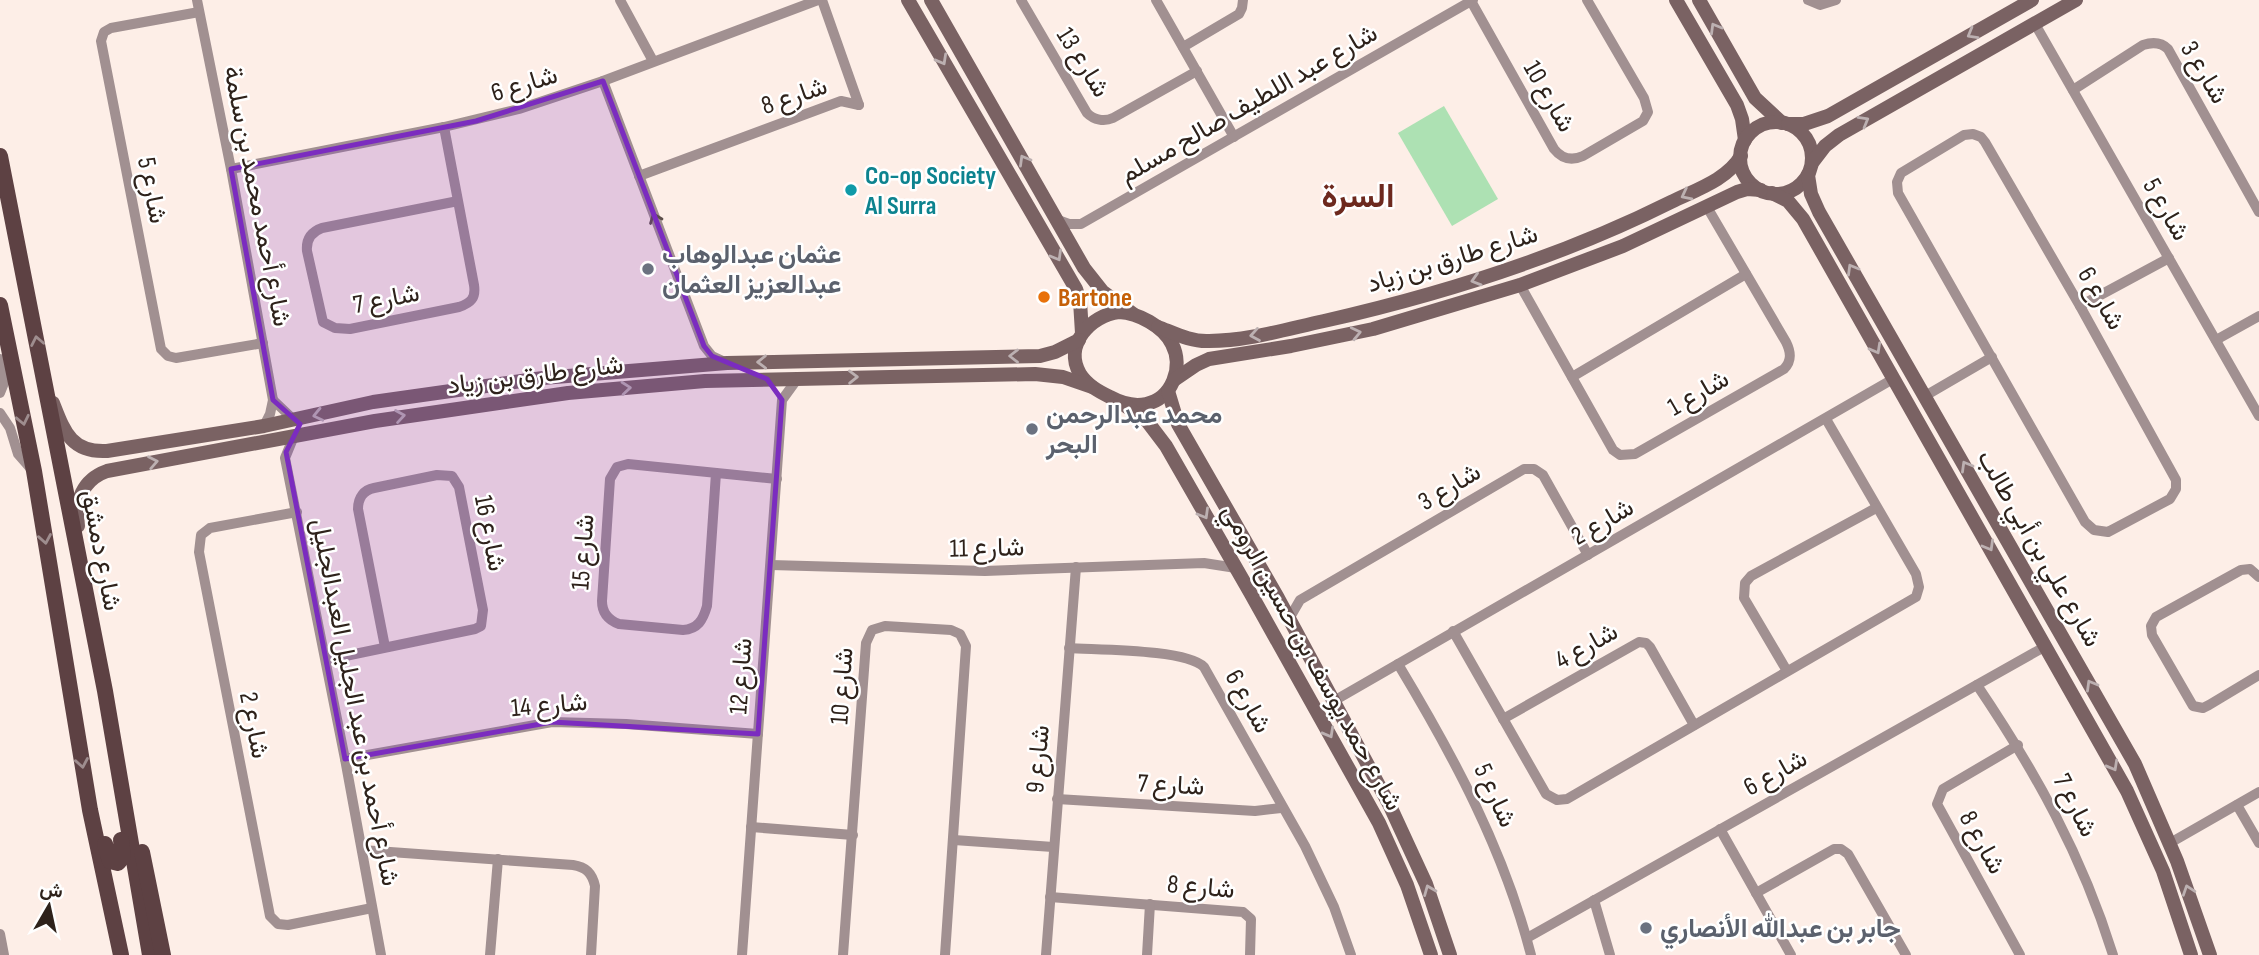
<svg xmlns="http://www.w3.org/2000/svg" width="2259" height="955" font-family="'Sofia Sans Condensed',Vazirmatn,sans-serif">
  <rect width="100%" height="100%" fill="#fdeee7"/>
  <polygon fill="#ade1b3" points="1444,106 1498,199 1452,226 1398,133"/>
  <g fill="none" stroke-linecap="round" stroke-linejoin="round">
    <g stroke="#a19091" stroke-width="10">
      <polyline points="197,0 231,169 273,400 270,414 264,426"/>
      <polyline points="620,0 653,61"/>
      <polyline points="822,0 859,105"/>
      <path d="M1021,0L1087,113C1094,120 1104,122 1113,118L1197,71"/>
      <polyline points="1156,0 1234,137"/>
      <polyline points="1808,0 1820,5 1836,0"/>
      <path d="M1471,1L1554,149C1562,159 1572,161 1583,156L1643,121L1648,112L1644,98L1587,0"/>
      <polyline points="199,12 111,28 104,32 101,41 161,349 168,356 176,358 263,343"/>
      <polyline points="2035,24 2259,416"/>
      <polyline points="1183,47 1239,14 1242,8 1243,0"/>
      <polyline points="603,81 704,346 712,356 727,363"/>
      <path d="M2073,90L2143,45C2152,42 2161,42 2168,49L2259,212"/>
      <path d="M444,127L474,285C476,298 471,303 459,307L350,329L335,328L323,322L307,251C306,240 311,232 322,228L458,201"/>
      <polygon points="1973,134 1981,137 1985,142 2080,306 2176,480 2176,489 2170,499 2108,532 2094,530 2085,522 1898,193 1897,182 1901,173 1964,135"/>
      <polyline points="231,169 444,127 519,109 603,81 818,0"/>
      <polyline points="639,176 841,101 859,105"/>
      <polyline points="1058,220 1069,224 1081,224 1473,0"/>
      <path d="M1520,285L1613,450L1620,455L1635,454L1784,369C1792,361 1791,352 1786,342L1707,207"/>
      <polyline points="2080,306 2169,258"/>
      <polyline points="2216,340 2259,316"/>
      <polyline points="0,359 4,383 0,393"/>
      <polyline points="1572,377 1746,274"/>
      <polyline points="1925,396 1992,357"/>
      <polyline points="273,400 294,420"/>
      <polyline points="0,413 10,428 18,454 32,470"/>
      <polyline points="294,436 285,458 345,759 381,955"/>
      <path d="M716,473L707,606C703,620 698,629 683,630L619,624C608,620 602,613 602,601L610,479L617,467L628,464L777,479"/>
      <polyline points="297,512 210,528 201,535 199,552 270,916 278,924 288,925 372,908"/>
      <polyline points="771,565 985,571 1204,563 1236,568"/>
      <polyline points="2259,577 2250,569 2241,570 2156,617 2151,626 2152,635 2193,706 2203,708 2209,705 2259,675"/>
      <polyline points="1289,619 1300,600 1524,469 1534,469 1543,475 1588,555"/>
      <polyline points="1453,631 1546,794 1557,800 1567,799 1916,597 1919,587 1916,574 1826,419"/>
      <path d="M1069,648C1098,650 1186,649 1204,667L1305,846L1334,907L1351,955"/>
      <path d="M326,660L475,629L481,626L483,610L459,487L452,476L437,475L374,488C364,490 358,497 358,509L385,647"/>
      <path d="M1398,664C1454,757 1504,850 1531,955"/>
      <polyline points="1787,671 1744,598 1745,583 1751,576 1876,508"/>
      <path d="M1977,685C2035,771 2082,855 2113,955"/>
      <polyline points="1332,702 1893,379"/>
      <polyline points="1503,719 1639,642 1646,643 1650,647 1694,725"/>
      <polyline points="2018,745 1943,789 1937,804 2020,955"/>
      <polyline points="345,759 552,722 626,724 758,734"/>
      <polyline points="1057,799 1255,811 1281,808"/>
      <polyline points="2237,805 2259,843"/>
      <polyline points="751,827 853,835"/>
      <polyline points="1720,829 1791,955"/>
      <polyline points="954,840 1053,847"/>
      <polyline points="2170,843 2259,792"/>
      <path d="M362,850L573,865C586,867 592,873 595,886L591,955"/>
      <polyline points="1756,893 1834,849 1841,849 1848,854 1906,955"/>
      <polyline points="1050,897 1243,912 1251,919 1250,955"/>
      <polyline points="1594,900 1610,955"/>
      <polyline points="0,934 4,955"/>
      <polyline points="1527,938 2046,646"/>
      <polyline points="490,955 498,859"/>
      <polyline points="742,955 782,400 798,378"/>
      <polyline points="843,955 866,643 872,630 885,626 951,630 960,634 966,646 945,955"/>
      <polyline points="1046,955 1076,567"/>
      <polyline points="1147,955 1150,904"/>
    </g>
    <g stroke="#7a6263" stroke-width="14">
      <polyline points="908,0 1076,289 1080,301 1082,333"/>
      <polyline points="931,0 1084,268 1103,292 1133,314"/>
      <polyline points="1676,0 1737,105 1742,119 1745,140"/>
      <polyline points="1699,0 1755,98 1782,123"/>
      <circle cx="1776" cy="158" r="36"/>
      <polyline points="1788,124 1804,124 1828,116 2032,0"/>
      <polyline points="1812,163 1825,146 1839,135 2076,0"/>
      <polyline points="1808,175 1811,194 1819,212 2135,764 2177,861 2210,955"/>
      <polyline points="1772,193 1788,201 1803,219 2127,791 2163,871 2191,955"/>
      <path d="M1119,312C1138,313 1163,326 1172,344C1184,367 1172,399 1146,404C1132,407 1121,403 1110,397C1098,391 1087,385 1080,374C1063,345 1091,315 1119,312Z"/>
      <path d="M1158,327C1174,333 1191,342 1209,341C1247,341 1287,329 1324,321C1443,294 1561,257 1671,202C1695,190 1727,180 1741,156"/>
      <polyline points="1174,380 1196,365 1209,359 1291,346 1373,329 1520,285 1623,246 1737,192 1747,189 1761,190"/>
      <polyline points="1168,391 1178,424 1278,598 1390,806 1426,884 1450,955"/>
      <polyline points="1120,402 1147,421 1166,446 1251,594 1379,823 1407,885 1431,955"/>
      <path d="M53,403C64,431 71,453 107,451L264,426L373,402L543,378L727,363L1040,356L1055,352L1079,340"/>
      <path d="M78,526C75,501 82,480 107,471L375,421L568,393L705,381L1035,374L1063,377L1092,387"/>
    </g>
    <g stroke="#5d4143" stroke-width="16">
      <polyline points="0,156 105,691 150,955"/>
      <polyline points="0,305 34,471 90,810 121,955"/>
      <polyline points="105,844 110,861 118,863 123,857 121,840"/>
      <polyline points="142,852 163,955"/>
    </g>
  </g>
  <defs><path id="oneway-chevron" d="M-2-3.5L2.5 0L-2 3.5" fill="none" stroke-width="1.6" stroke-linecap="round" stroke-linejoin="round" transform="scale(1.75)"/></defs>
  <g stroke="#bcb0b1">
    <use href="#oneway-chevron" transform="translate(1715 28) rotate(-120)"/>
    <use href="#oneway-chevron" transform="translate(1972 34) rotate(150)"/>
    <use href="#oneway-chevron" transform="translate(942 60) rotate(61)"/>
    <use href="#oneway-chevron" transform="translate(1864 121) rotate(-30)"/>
    <use href="#oneway-chevron" transform="translate(1024 160) rotate(-120)"/>
    <use href="#oneway-chevron" transform="translate(1686 195) rotate(153)"/>
    <use href="#oneway-chevron" transform="translate(1057 256) rotate(60)"/>
    <use href="#oneway-chevron" transform="translate(1852 269) rotate(-120)"/>
    <use href="#oneway-chevron" transform="translate(1476 280) rotate(163)"/>
    <use href="#oneway-chevron" transform="translate(1356 333) rotate(-13)"/>
    <use href="#oneway-chevron" transform="translate(1255 335) rotate(170)"/>
    <use href="#oneway-chevron" transform="translate(1876 349) rotate(61)"/>
    <use href="#oneway-chevron" transform="translate(1014 356) rotate(180)"/>
    <use href="#oneway-chevron" transform="translate(762 362) rotate(179)"/>
    <use href="#oneway-chevron" transform="translate(853 377) rotate(-1)"/>
    <use href="#oneway-chevron" transform="translate(626 388) rotate(-5)"/>
    <use href="#oneway-chevron" transform="translate(318 415) rotate(167)"/>
    <use href="#oneway-chevron" transform="translate(400 416) rotate(-9)"/>
    <use href="#oneway-chevron" transform="translate(153 462) rotate(-11)"/>
    <use href="#oneway-chevron" transform="translate(1966 466) rotate(-120)"/>
    <use href="#oneway-chevron" transform="translate(1204 514) rotate(60)"/>
    <use href="#oneway-chevron" transform="translate(1989 546) rotate(60)"/>
    <use href="#oneway-chevron" transform="translate(2091 685) rotate(-120)"/>
    <use href="#oneway-chevron" transform="translate(1329 733) rotate(61)"/>
    <use href="#oneway-chevron" transform="translate(2113 766) rotate(61)"/>
    <use href="#oneway-chevron" transform="translate(1429 890) rotate(-112)"/>
    <use href="#oneway-chevron" transform="translate(2188 890) rotate(-109)"/>
  </g>
  <use stroke="#5c4e4a" href="#oneway-chevron" transform="translate(655 218) rotate(-111)"/>
  <g stroke="#9e8d8e">
    <use href="#oneway-chevron" transform="translate(37 341) rotate(-101)"/>
    <use href="#oneway-chevron" transform="translate(23 420) rotate(78)"/>
    <use href="#oneway-chevron" transform="translate(45 539) rotate(80)"/>
    <use href="#oneway-chevron" transform="translate(82 763) rotate(80)"/>
  </g>
  <path fill="#7b2cbf" fill-opacity="0.2" stroke="#7b2cbf" stroke-width="5" stroke-linejoin="round" d="M603,81L704,346L712,356L767,379L782,400L758,734L552,722L345,759L286,452L300,424L273,400L231,169L476,121Z"/>
  <circle fill="#0f9aa8" stroke="#fff" stroke-width="2.5" cx="851" cy="190" r="7"/>
  <g fill="#6b7280" stroke="#fff" stroke-width="2.5">
    <circle cx="648" cy="269" r="7"/>
    <circle cx="1032" cy="429" r="7"/>
    <circle cx="1646" cy="928" r="7"/>
  </g>
  <circle fill="#e8710a" stroke="#fff" stroke-width="2.5" cx="1044" cy="297" r="7"/>
  <g text-anchor="middle" stroke-width="5" stroke-linejoin="round" paint-order="stroke">
    <g font-size="26" fill="#2e221b" stroke="#fff">
      <text transform="translate(1084 62) rotate(58)" y="9">شارع 13</text>
      <text transform="translate(2205 72) rotate(59)" y="9">شارع 3</text>
      <text transform="translate(524 83) rotate(-17)" y="9">شارع 6</text>
      <text transform="translate(794 95) rotate(-19)" y="9">شارع 8</text>
      <text transform="translate(1550 96) rotate(60)" y="9">شارع 10</text>
      <text transform="translate(1248 103) rotate(-30)" y="9">شارع عبد اللطيف صالح مسلم</text>
      <text transform="translate(153 190) rotate(79)" y="9">شارع 5</text>
      <text transform="translate(258 196) rotate(79)" y="9">شارع أحمد محمد بن سلمة</text>
      <text transform="translate(2167 209) rotate(60)" y="9">شارع 5</text>
      <text transform="translate(1452 258) rotate(-17)" y="9">شارع طارق بن زياد</text>
      <text transform="translate(386 298) rotate(-11)" y="9">شارع 7</text>
      <text transform="translate(2102 298) rotate(60)" y="9">شارع 6</text>
      <text transform="translate(535 374) rotate(-7)" y="9">شارع طارق بن زياد</text>
      <text transform="translate(1698 392) rotate(-30)" y="9">شارع 1</text>
      <text transform="translate(1449 486) rotate(-31)" y="9">شارع 3</text>
      <text transform="translate(1602 521) rotate(-30)" y="9">شارع 2</text>
      <text transform="translate(491 533) rotate(79)" y="9">شارع 16</text>
      <text transform="translate(987 547) rotate(-1)" y="9">شارع 11</text>
      <text transform="translate(2040 548) rotate(60)" y="9">شارع علي بن أبي طالب</text>
      <text transform="translate(102 550) rotate(79)" y="9">شارع دمشق</text>
      <text transform="translate(582 552) rotate(-86)" y="9">شارع 15</text>
      <text transform="translate(1586 645) rotate(-29)" y="9">شارع 4</text>
      <text transform="translate(1313 657) rotate(61)" y="9">شارع حمد يوسف بن حسين الرومي</text>
      <text transform="translate(740 676) rotate(-86)" y="9">شارع 12</text>
      <text transform="translate(841 686) rotate(-86)" y="9">شارع 10</text>
      <text transform="translate(1249 701) rotate(61)" y="9">شارع 6</text>
      <text transform="translate(356 702) rotate(79)" y="9">شارع أحمد بن عبد الجليل العبدالجليل</text>
      <text transform="translate(549 704) rotate(-5)" y="9">شارع 14</text>
      <text transform="translate(255 725) rotate(79)" y="9">شارع 2</text>
      <text transform="translate(1037 759) rotate(-85)" y="9">شارع 9</text>
      <text transform="translate(1775 772) rotate(-29)" y="9">شارع 6</text>
      <text transform="translate(1171 784) rotate(3)" y="9">شارع 7</text>
      <text transform="translate(1496 795) rotate(65)" y="9">شارع 5</text>
      <text transform="translate(2076 805) rotate(63)" y="9">شارع 7</text>
      <text transform="translate(1983 842) rotate(61)" y="9">شارع 8</text>
      <text transform="translate(1201 886) rotate(5)" y="9">شارع 8</text>
    </g>
    <g font-size="26" font-weight="bold" fill="#0d838f" stroke="#fff" text-anchor="start">
      <text x="865" y="184">Co-op Society<tspan x="865" dy="30">Al Surra</tspan></text>
    </g>
    <g font-size="26" font-weight="bold" fill="#5b616d" stroke="#fff" text-anchor="start">
      <text x="662" y="263">عثمان عبدالوهاب<tspan x="662" dy="30">عبدالعزيز العثمان</tspan></text>
      <text x="1046" y="423">محمد عبدالرحمن<tspan x="1046" dy="30">البحر</tspan></text>
      <text x="1660" y="937">جابر بن عبدالله الأنصاري</text>
    </g>
    <g font-size="26" font-weight="bold" fill="#c56008" stroke="#fff" text-anchor="start">
      <text x="1058" y="306">Bartone</text>
    </g>
    <g font-size="33" font-weight="bold" fill="#6d291e" stroke="#fff">
      <text x="1358" y="207">السرة</text>
    </g>
  </g>
  <g transform="translate(49 906) rotate(9)" stroke="#ffffff" stroke-width="5" paint-order="stroke">
  <path d="M0-5L12 26L0 18L-12 26Z" fill="#2e221b"/>
  <text y="-10" font-size="19" font-weight="bold" text-anchor="middle" fill="#2e221b">ش</text>
  </g>
</svg>
